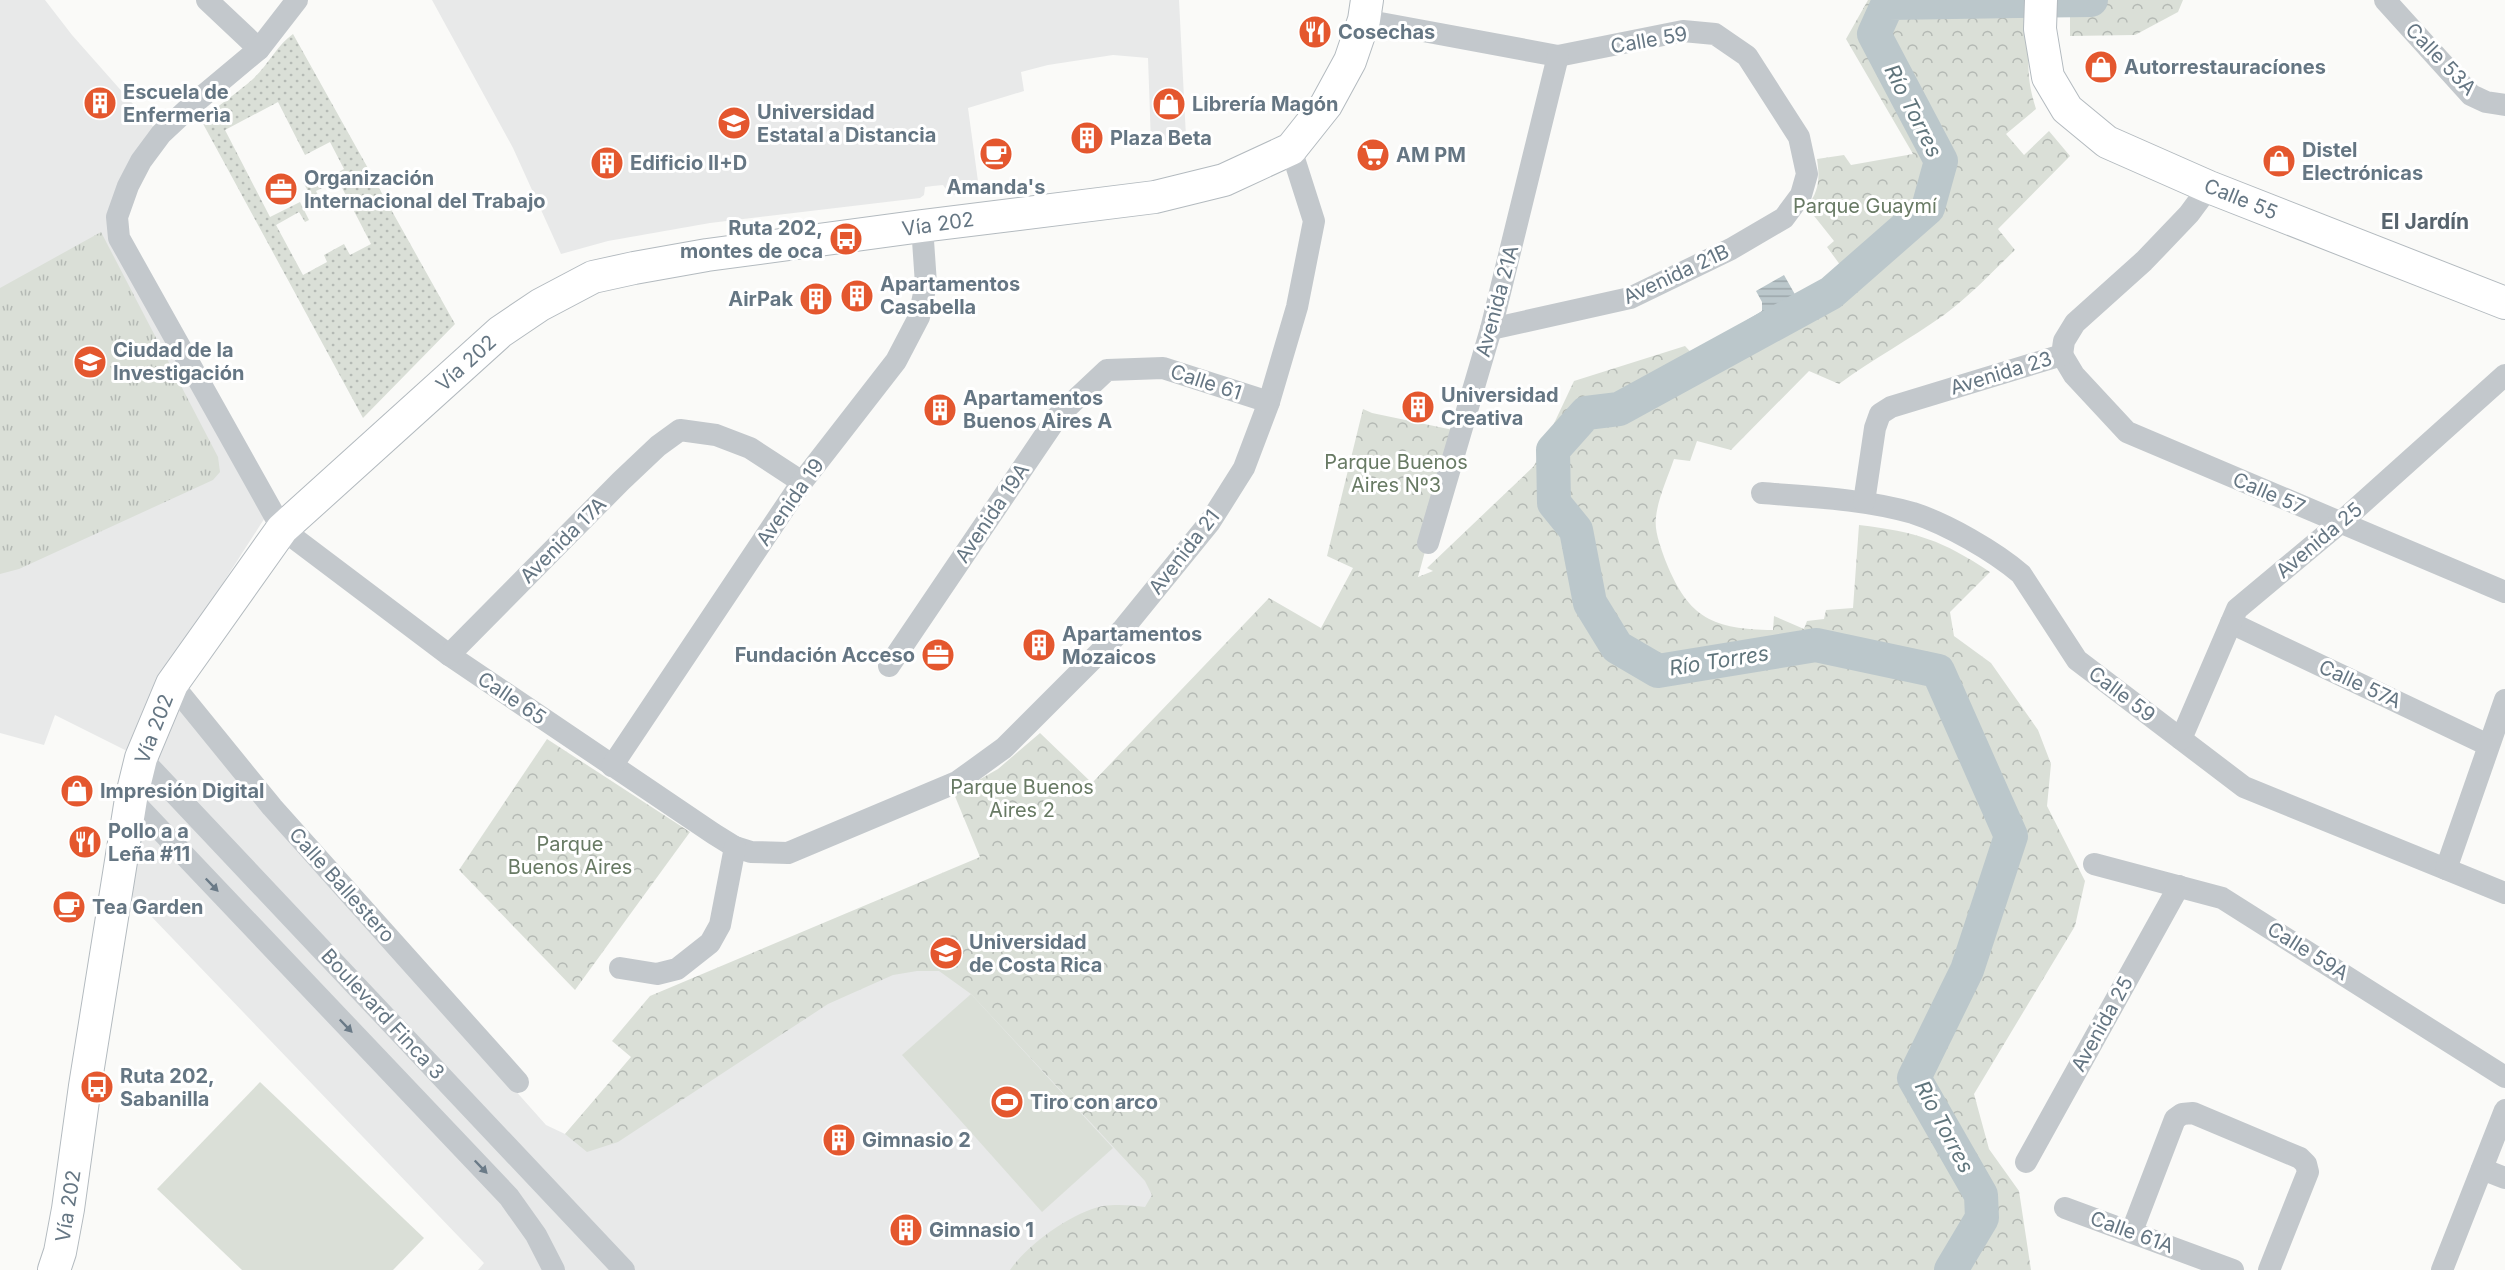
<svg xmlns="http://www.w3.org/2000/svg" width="2505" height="1270" font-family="Inter,sans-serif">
  <defs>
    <pattern id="grass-tufts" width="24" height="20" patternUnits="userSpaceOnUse" patternTransform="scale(1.5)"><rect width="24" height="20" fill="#dadfd7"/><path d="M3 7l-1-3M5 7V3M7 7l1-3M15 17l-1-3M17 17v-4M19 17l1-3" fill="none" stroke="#b4b9b4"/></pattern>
    <pattern id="forest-crowns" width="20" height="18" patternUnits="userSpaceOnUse" patternTransform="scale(1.5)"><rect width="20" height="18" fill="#dadfd7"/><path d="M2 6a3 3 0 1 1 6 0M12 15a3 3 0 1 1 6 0" fill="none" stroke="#b4b9b4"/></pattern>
    <pattern id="garden-dots" width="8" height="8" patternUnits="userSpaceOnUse" patternTransform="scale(1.5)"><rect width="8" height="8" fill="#dadfd7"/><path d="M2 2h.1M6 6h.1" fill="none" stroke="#b4b9b4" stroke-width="1.8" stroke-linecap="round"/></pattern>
    <pattern id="water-rules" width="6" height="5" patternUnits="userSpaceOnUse" patternTransform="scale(1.5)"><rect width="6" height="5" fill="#bbc7cb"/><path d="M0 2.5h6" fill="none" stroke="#9ca6aa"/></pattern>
  </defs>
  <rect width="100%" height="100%" fill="#fafaf8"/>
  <g fill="#e8e9e9">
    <polygon points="0,0 45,0 72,35 156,130 110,217 266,516 160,681 131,753 55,715 44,745 0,733"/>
    <polygon points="432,0 1179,0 1186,137 1151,143 1148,58 1113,55 1048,65 1021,72 1024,91 968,108 980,196 957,196 948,192 943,185 933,186 925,187 924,195 920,198 710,223 608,241 561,254 513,148"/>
    <polygon points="176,701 513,1088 546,1125 565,1134 624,1067 1009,861 1588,1270 478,1270 484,1263 125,889 138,818"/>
  </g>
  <polygon fill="url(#grass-tufts)" points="101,232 218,457 220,472 213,480 19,569 0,574 0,288"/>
  <g fill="url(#forest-crowns)">
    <path d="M1868,0H2040C2030,43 2022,65 2036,109L2006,134L2024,155L2049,131L2070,156L1998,229L2015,250C1992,272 1970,296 1944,315C1910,339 1873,359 1839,384L1809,371L1731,450L1697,441L1690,461L1674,459C1668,477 1658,498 1656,517C1654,531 1661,548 1666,562C1689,619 1713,629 1773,630L1774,616L1804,629L1807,621L1824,619L1826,610L1853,608L1859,525C1917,532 1942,540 1990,572L1950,612L1954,636L1991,663L2038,730L2051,764L2047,806L2085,881L2075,926L1974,1094L1989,1149L2019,1191L2031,1270H1010C1027,1245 1072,1212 1103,1206C1116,1204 1132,1205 1145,1207L1152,1195L1145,1181L971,994L939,971H917L893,975L828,1004L618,1142L587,1152L565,1134L631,1057L612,1041L650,996L980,857L954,794L998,769L1040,733L1092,783L1269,598L1321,628L1353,568L1327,556L1363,409L1372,413L1458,431L1418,577L1433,571L1427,568L1534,466L1574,381L1685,346L1702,364L1831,293L1849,277L1827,247L1834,241L1807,207C1819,191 1820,179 1817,159L1844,155L1851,165L1913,154L1846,39Z"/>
    <polygon points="2070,0 2183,0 2178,12 2135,35 2070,36"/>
    <polygon points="547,739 690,832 575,990 459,870"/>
  </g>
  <path fill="url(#garden-dots)" fill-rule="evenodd" d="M293,34L455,324L363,418L201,120C218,106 237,93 253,79C268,65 278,44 293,34ZM278,102L305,155L330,142L344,169L311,187L307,180L303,182L316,206L322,203L316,191L338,180L371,244L350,255L344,244L324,255L327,262L303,275L276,225L299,212L305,222L309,220L300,202L270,217L225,130Z"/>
  <g fill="#dadfd7">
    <polygon points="971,994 1113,1148 1042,1212 902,1055"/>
    <polygon points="260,1082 424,1238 393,1270 242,1270 157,1189"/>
  </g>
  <polygon fill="url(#water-rules)" points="1784,275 1801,305 1751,334 1744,322 1762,311 1762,302 1756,291"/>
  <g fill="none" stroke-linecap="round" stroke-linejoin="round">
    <polyline stroke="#bbc7cb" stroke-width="34" points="1951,1270 1982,1218 1981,1195 1914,1078 1967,970 2011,836 1938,671 1816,645 1658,671 1617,647 1590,603 1576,530 1554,503 1553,450 1586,413 1619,409 1831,293 1928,208 1941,161 1874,34 1888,3 2091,0"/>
    <g stroke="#b3babf" stroke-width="34">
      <g id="secondary">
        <polyline points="2041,0 2040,29 2048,77 2067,109 2107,142 2209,187 2505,303"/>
        <polyline points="54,1270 60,1252 68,1209 85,1086 131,799 141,758 172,684 282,529 500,332 540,305 593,277 634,268 707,255 922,226 1155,197 1224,180 1291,149 1326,105 1350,61 1364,20 1367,0"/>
      </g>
    </g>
    <g stroke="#c3c8cc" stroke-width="22">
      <polyline points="207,0 259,49"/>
      <polyline points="297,0 259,49 192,105 161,134 141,161 128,186 117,217 119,238 282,529 449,655 714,834 735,847 751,852 788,853 957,782 1004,748 1123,629 1210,522 1244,468 1269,402 1297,307 1314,221 1291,149"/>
      <polyline points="2385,0 2471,95 2486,102 2505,105"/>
      <polyline points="1364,20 1558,56 1683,31 1715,34 1747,56 1799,137 1807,174 1801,195 1784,218 1731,249 1630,298 1491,329"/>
      <polyline points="2062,355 2074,375 2127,432 2505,592"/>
      <path d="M1762,493C1812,497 1864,499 1913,513C1947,524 1994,551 2021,574L2077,660L2244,787L2505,893"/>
      <polyline points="1864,502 1875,428 1880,414 1891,407 2062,355 2064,341 2075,323 2144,261 2189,214 2209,187"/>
      <polyline points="1428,543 1491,329 1558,56"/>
      <polyline points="2231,623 2488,745"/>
      <polyline points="449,655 621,481 658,446 680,430 716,435 750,448 802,482"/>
      <polyline points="889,666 1058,416 1107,370 1163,368 1269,402"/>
      <polyline points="172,684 272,807 518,1082"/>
      <polyline points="2181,739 2237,609 2340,523 2505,375"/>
      <polyline points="141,758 624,1270"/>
      <polyline points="612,766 802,482 896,361 919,317 926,284 922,226"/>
      <polyline points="131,799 509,1197 536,1235 554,1270"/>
      <polyline points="2094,864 2222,898 2505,1077"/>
      <polyline points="2446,869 2505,700"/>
      <polyline points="620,968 657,974 677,969 710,943 720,925 735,847"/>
      <polyline points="2026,1162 2179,886"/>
      <polyline points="2482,1169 2505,1178"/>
      <polyline points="2065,1208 2233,1270"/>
      <polyline points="2132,1231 2175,1119 2182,1114 2193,1113 2300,1158 2306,1164 2308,1172 2269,1270"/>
      <polyline points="2442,1270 2505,1110"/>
    </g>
    <use href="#secondary" stroke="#fff" stroke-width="32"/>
  </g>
  <defs><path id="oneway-solid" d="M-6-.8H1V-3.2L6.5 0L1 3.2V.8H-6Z" transform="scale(1.5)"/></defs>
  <g fill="#6a7a87">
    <use href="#oneway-solid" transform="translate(212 885) rotate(46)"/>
    <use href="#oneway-solid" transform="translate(346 1026) rotate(46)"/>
    <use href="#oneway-solid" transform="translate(481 1167) rotate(46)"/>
  </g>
  <defs>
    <g id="restaurant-disc" transform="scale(1.725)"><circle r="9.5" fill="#e4572e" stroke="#fff"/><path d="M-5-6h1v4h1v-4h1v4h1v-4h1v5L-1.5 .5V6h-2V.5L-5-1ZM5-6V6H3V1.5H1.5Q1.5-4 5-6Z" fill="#fff"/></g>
    <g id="shop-disc" transform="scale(1.725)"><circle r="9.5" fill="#e4572e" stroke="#fff"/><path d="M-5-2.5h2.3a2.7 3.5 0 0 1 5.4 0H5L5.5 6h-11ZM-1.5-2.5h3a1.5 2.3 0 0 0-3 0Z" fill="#fff"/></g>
    <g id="building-disc" transform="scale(1.725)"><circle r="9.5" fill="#e4572e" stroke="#fff"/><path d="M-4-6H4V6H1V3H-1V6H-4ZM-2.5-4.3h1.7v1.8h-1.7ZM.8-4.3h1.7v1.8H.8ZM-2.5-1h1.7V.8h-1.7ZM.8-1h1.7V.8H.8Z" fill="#fff"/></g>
    <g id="university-disc" transform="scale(1.725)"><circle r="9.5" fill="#e4572e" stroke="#fff"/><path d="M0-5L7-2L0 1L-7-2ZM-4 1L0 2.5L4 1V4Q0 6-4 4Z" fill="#fff"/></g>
    <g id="cafe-disc" transform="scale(1.725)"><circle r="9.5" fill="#e4572e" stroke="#fff"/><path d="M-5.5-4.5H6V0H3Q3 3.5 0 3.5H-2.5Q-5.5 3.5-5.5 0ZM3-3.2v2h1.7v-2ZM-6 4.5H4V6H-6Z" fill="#fff"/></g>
    <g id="supermarket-disc" transform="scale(1.725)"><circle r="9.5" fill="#e4572e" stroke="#fff"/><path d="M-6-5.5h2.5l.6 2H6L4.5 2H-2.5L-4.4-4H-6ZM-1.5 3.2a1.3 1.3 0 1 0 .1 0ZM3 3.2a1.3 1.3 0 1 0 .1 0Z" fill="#fff"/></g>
    <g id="office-disc" transform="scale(1.725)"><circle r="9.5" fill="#e4572e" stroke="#fff"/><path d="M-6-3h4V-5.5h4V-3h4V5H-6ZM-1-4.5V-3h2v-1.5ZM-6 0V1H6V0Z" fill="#fff"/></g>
    <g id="bus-disc" transform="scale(1.725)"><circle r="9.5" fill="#e4572e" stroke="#fff"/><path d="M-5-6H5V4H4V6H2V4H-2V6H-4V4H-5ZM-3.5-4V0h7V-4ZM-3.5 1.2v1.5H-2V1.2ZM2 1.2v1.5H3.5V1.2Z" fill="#fff"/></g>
    <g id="stadium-disc" transform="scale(1.725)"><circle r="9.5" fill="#e4572e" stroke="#fff"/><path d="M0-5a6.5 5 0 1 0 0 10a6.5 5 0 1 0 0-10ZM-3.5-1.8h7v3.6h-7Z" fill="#fff"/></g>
  </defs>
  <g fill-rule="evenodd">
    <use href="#restaurant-disc" x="1315" y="32"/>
    <use href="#shop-disc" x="2101" y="67"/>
    <use href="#building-disc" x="100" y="103"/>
    <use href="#shop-disc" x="1169" y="104"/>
    <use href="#university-disc" x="734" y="123"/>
    <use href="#building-disc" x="1087" y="138"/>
    <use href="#cafe-disc" x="996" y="154"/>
    <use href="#supermarket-disc" x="1373" y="155"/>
    <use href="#shop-disc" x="2279" y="161"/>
    <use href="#building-disc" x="607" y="163"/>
    <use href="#office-disc" x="281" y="189"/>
    <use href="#bus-disc" x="846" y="239"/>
    <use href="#building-disc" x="857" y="296"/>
    <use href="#building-disc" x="816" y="299"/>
    <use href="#university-disc" x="90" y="362"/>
    <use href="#building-disc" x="1418" y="407"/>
    <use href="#building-disc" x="940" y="410"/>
    <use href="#building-disc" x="1039" y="645"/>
    <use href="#office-disc" x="938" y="655"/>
    <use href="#shop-disc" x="77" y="791"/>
    <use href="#restaurant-disc" x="85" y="842"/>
    <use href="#cafe-disc" x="69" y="907"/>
    <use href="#university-disc" x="946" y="953"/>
    <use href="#bus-disc" x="97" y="1087"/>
    <use href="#stadium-disc" x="1007" y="1102"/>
    <use href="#building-disc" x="839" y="1140"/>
    <use href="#building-disc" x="906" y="1230"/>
  </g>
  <g text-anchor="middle" stroke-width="6" stroke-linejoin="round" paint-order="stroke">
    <g font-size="20" font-weight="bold" fill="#657683" stroke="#fff" text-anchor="start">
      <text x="1338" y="39">Cosechas</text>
      <text x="2124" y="74">Autorrestauracíones</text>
      <text x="123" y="99">Escuela de<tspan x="123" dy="23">Enfermerìa</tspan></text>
      <text x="1192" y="111">Librería Magón</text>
      <text x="757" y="119">Universidad<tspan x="757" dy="23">Estatal a Distancia</tspan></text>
      <text x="1110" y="145">Plaza Beta</text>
      <text x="2302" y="157">Distel<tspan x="2302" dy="23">Electrónicas</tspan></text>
      <text x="1396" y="162">AM PM</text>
      <text x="630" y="170">Edificio II+D</text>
      <text x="304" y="185">Organización<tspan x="304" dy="23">Internacional del Trabajo</tspan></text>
      <text x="996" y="194" text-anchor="middle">Amanda's</text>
      <text x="823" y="235" text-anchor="end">Ruta 202,<tspan x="823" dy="23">montes de oca</tspan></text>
      <text x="880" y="291">Apartamentos<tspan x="880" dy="23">Casabella</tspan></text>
      <text x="793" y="306" text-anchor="end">AirPak</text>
      <text x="113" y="357">Ciudad de la<tspan x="113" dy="23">Investigación</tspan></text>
      <text x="1441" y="402">Universidad<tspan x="1441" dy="23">Creativa</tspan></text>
      <text x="963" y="405">Apartamentos<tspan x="963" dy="23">Buenos Aires A</tspan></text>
      <text x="1062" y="641">Apartamentos<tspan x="1062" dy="23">Mozaicos</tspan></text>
      <text x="915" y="662" text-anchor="end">Fundación Acceso</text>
      <text x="100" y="798">Impresión Digital</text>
      <text x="108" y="838">Pollo a a<tspan x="108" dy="23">Leña #11</tspan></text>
      <text x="92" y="914">Tea Garden</text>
      <text x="969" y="949">Universidad<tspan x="969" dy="23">de Costa Rica</tspan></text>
      <text x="120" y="1083">Ruta 202,<tspan x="120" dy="23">Sabanilla</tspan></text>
      <text x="1030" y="1109">Tiro con arco</text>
      <text x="862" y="1147">Gimnasio 2</text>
      <text x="929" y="1237">Gimnasio 1</text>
    </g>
    <g font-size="20" fill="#657683" stroke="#fff">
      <text transform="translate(1649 40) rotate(-10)" y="7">Calle 59</text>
      <text transform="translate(2441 59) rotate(46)" y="7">Calle 53A</text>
      <text transform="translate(2241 199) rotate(22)" y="7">Calle 55</text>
      <text transform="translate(938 224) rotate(-8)" y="7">Vía 202</text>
      <text transform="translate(1676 274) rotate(-25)" y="7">Avenida 21B</text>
      <text transform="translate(1497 301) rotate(-75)" y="7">Avenida 21A</text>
      <text transform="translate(466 363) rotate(-42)" y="7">Vía 202</text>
      <text transform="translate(2001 373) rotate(-17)" y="7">Avenida 23</text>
      <text transform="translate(1206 382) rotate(18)" y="7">Calle 61</text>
      <text transform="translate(2269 493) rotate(23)" y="7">Calle 57</text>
      <text transform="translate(790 502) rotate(-55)" y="7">Avenida 19</text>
      <text transform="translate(992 513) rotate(-56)" y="7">Avenida 19A</text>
      <text transform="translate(563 540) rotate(-45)" y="7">Avenida 17A</text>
      <text transform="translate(2319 540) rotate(-40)" y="7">Avenida 25</text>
      <text transform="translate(1184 552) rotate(-52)" y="7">Avenida 21</text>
      <text transform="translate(2360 684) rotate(25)" y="7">Calle 57A</text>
      <text transform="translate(2122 694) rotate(37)" y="7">Calle 59</text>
      <text transform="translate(512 698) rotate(34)" y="7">Calle 65</text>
      <text transform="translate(154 729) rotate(-69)" y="7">Vía 202</text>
      <text transform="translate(342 885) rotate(48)" y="7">Calle Ballestero</text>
      <text transform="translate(2308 951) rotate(32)" y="7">Calle 59A</text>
      <text transform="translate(383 1014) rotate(47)" y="7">Boulevard Finca 3</text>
      <text transform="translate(2102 1024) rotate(-61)" y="7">Avenida 25</text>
      <text transform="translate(68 1206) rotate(-81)" y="7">Vía 202</text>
      <text transform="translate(2132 1232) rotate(20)" y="7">Calle 61A</text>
    </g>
    <g font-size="20" fill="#687a64" stroke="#fff">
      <text x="1865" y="213">Parque Guaymí</text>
      <text x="1396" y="469">Parque Buenos<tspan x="1396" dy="23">Aires Nº3</tspan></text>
      <text x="1022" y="794">Parque Buenos<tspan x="1022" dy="23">Aires 2</tspan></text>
      <text x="570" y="851">Parque<tspan x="570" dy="23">Buenos Aires</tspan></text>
    </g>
    <g font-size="21" font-style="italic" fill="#60757c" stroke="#fff">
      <text transform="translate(1913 111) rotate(63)" y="7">Río Torres</text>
      <text transform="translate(1719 661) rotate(-9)" y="7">Río Torres</text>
      <text transform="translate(1944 1127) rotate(62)" y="7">Río Torres</text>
    </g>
    <g font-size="21" font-weight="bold" fill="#57646e" stroke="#fff">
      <text x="2425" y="229">El Jardín</text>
    </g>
  </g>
</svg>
